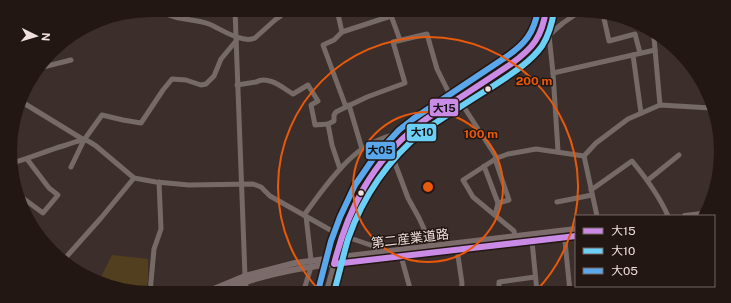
<svg xmlns="http://www.w3.org/2000/svg" width="731" height="303" font-family="'Public Sans','Noto Sans JP',sans-serif">
  <rect width="100%" height="100%" fill="#3c2e2a"/>
  <polygon fill="#523f1f" points="112,255 148,259 148,280 146,292 106,286 99,281"/>
  <g fill="none" stroke-linecap="round" stroke-linejoin="round">
    <g stroke="#756a66" stroke-width="5">
      <path d="M158,10C163,13 169,15 175,17C186,20 198,20 209,24C221,29 242,44 255,38L275,20L288,10"/>
      <polyline points="235,10 245,276"/>
      <polyline points="277,10 279,17"/>
      <polyline points="337,10 342,32 334,40 323,45 346,107 367,97 405,83 393,42 427,34 437,69 453,101"/>
      <polyline points="389,10 400,40"/>
      <polyline points="603,14 609,41 635,34 640,53"/>
      <polyline points="542,30 549,35 553,73 558,151"/>
      <polyline points="342,32 391,16"/>
      <polyline points="549,35 563,23 582,10"/>
      <polyline points="659,37 654,38 660,105"/>
      <polyline points="633,55 641,113"/>
      <polyline points="39,68 71,60"/>
      <polyline points="553,73 655,50"/>
      <path d="M237,85L256,82C268,75 283,88 293,94L308,85L318,101L311,105L315,125L328,124L334,121V115L336,112L346,107"/>
      <polyline points="458,98 497,158 508,154 536,149 584,156"/>
      <polyline points="22,100 22,102 84,140"/>
      <polyline points="349,105 362,149"/>
      <polyline points="328,124 332,145 340,169"/>
      <polyline points="390,150 408,198 419,218 432,246"/>
      <polyline points="584,156 596,143 628,119 660,105 711,108"/>
      <polyline points="584,156 597,216"/>
      <polyline points="497,158 463,180 473,197 514,231 515,236"/>
      <path d="M12,163C30,158 46,151 63,146C70,144 78,140 85,140C89,141 93,144 96,146L134,178L156,182L189,185L253,184L261,187L270,196L341,236L347,237L379,248L381,252"/>
      <polyline points="484,166 498,203 509,200 495,159"/>
      <polyline points="71,167 84,140 102,115 123,120 141,123 163,90 172,79 186,80 201,85 206,84 214,76 221,59 236,41"/>
      <polyline points="648,180 679,155"/>
      <path d="M591,190L632,161C646,178 659,195 668,216"/>
      <polyline points="20,196 43,213 58,195 49,188 27,159"/>
      <polyline points="557,202 592,195"/>
      <path d="M304,215C319,195 334,173 352,157C367,143 389,134 408,132"/>
      <polyline points="495,215 498,203"/>
      <polyline points="306,216 311,260"/>
      <polyline points="564,231 570,292"/>
      <polyline points="532,241 537,292"/>
      <polyline points="457,249 462,283 461,292"/>
      <polyline points="401,256 411,292"/>
      <polyline points="63,261 68,255 101,218 134,178"/>
      <polyline points="604,286 604,290"/>
      <polyline points="499,292 499,282 535,277"/>
      <polyline points="150,293 154,249 161,229 159,182"/>
      <polyline points="303,293 311,267"/>
      <polyline points="326,293 334,264"/>
    </g>
    <g stroke="#7b6c6b" stroke-width="6">
      <polyline points="685,216 702,214"/>
      <path d="M335,260C347,207 375,158 418,125L511,64C532,49 543,37 546,10"/>
      <polyline points="245,280 246,293"/>
      <polyline points="204,293 245,276 295,263 349,256 576,229"/>
      <path d="M217,293C273,268 335,263 395,257C455,250 516,243 576,236"/>
    </g>
    <g stroke="#221713" stroke-width="9">
      <path id="bus-1" d="M546,10C542,37 533,48 511,64C490,78 469,92 447,106C437,112 426,118 417,126C372,162 348,209 334,264L576,236"/>
    </g>
    <g stroke="#221713" stroke-width="9">
      <path id="bus-2" d="M334,292C339,275 343,256 348,239C363,196 388,160 423,131C445,117 467,102 490,88C508,76 529,64 542,46C549,35 552,24 554,11"/>
    </g>
    <g stroke="#221713" stroke-width="9">
      <path id="bus-3" d="M318,291L331,241L340,217L355,185L375,156L399,130L413,119L506,57C525,44 534,33 538,10"/>
    </g>
    <use href="#bus-1" stroke="#ca8be6" stroke-width="6"/>
    <use href="#bus-2" stroke="#6bcff6" stroke-width="6"/>
    <use href="#bus-3" stroke="#5aa8eb" stroke-width="6"/>
  </g>
  <g fill="none" stroke="#e8590c" stroke-width="2">
    <circle cx="428" cy="187" r="75"/>
    <path d="M321 292A150 150 0 1 1 536 291"/>
  </g>
  <g fill="#f0dfda" stroke="#221713" stroke-width="1.5">
    <circle cx="488" cy="89" r="3.5"/>
    <circle cx="361" cy="193" r="3.5"/>
  </g>
  <g text-anchor="middle" stroke-width="3" stroke-linejoin="round" paint-order="stroke">
    <g font-size="13" fill="#f0dfda" stroke="#221713">
      <text transform="translate(410 238) rotate(-7)" y="5">第二産業道路</text>
    </g>
  </g>
  <path d="M0 0H731V303H0ZM151 17H580A134 134 0 0 1 714 151V152A134 134 0 0 1 580 286H151A134 134 0 0 1 17 152V151A134 134 0 0 1 151 17Z" fill="#221713" fill-rule="evenodd"/>
  <circle cx="428" cy="187" r="6" fill="#e8590c" stroke="#221713" stroke-width="2"/>
  <g font-size="12" text-anchor="middle" font-weight="bold" fill="#e8590c" stroke="#221713" stroke-width="3" stroke-linejoin="round" paint-order="stroke">
    <text x="534" y="85">200 m</text>
    <text x="481" y="138">100 m</text>
  </g>
  <g stroke="#221713" stroke-width="1.5">
    <rect x="429" y="98" width="30" height="19" rx="4" fill="#ca8be6"/>
    <rect x="406" y="123" width="31" height="19" rx="4" fill="#6bcff6"/>
    <rect x="365" y="141" width="31" height="19" rx="4" fill="#5aa8eb"/>
  </g>
  <g font-size="11" text-anchor="middle" font-weight="bold" fill="#111">
    <text x="444" y="112">大15</text>
    <text x="422" y="136">大10</text>
    <text x="380" y="154">大05</text>
  </g>
  <rect x="575" y="215" width="140" height="72" fill="#221713" stroke="#746763"/>
  <rect x="583" y="228" width="20" height="6" fill="#ca8be6" stroke="#746763"/>
  <text x="611" y="235" font-size="12" fill="#f0dfda">大15</text>
  <rect x="583" y="248" width="20" height="6" fill="#6bcff6" stroke="#746763"/>
  <text x="611" y="255" font-size="12" fill="#f0dfda">大10</text>
  <rect x="583" y="268" width="20" height="6" fill="#5aa8eb" stroke="#746763"/>
  <text x="611" y="275" font-size="12" fill="#f0dfda">大05</text>
  <g transform="translate(36 36) rotate(95)" stroke="#221713" stroke-width="3" paint-order="stroke">
  <path d="M0-3L7 15L0 10L-7 15Z" fill="#f0dfda"/>
  <text y="-6" font-size="11" font-weight="bold" text-anchor="middle" fill="#f0dfda">N</text>
  </g>
</svg>
